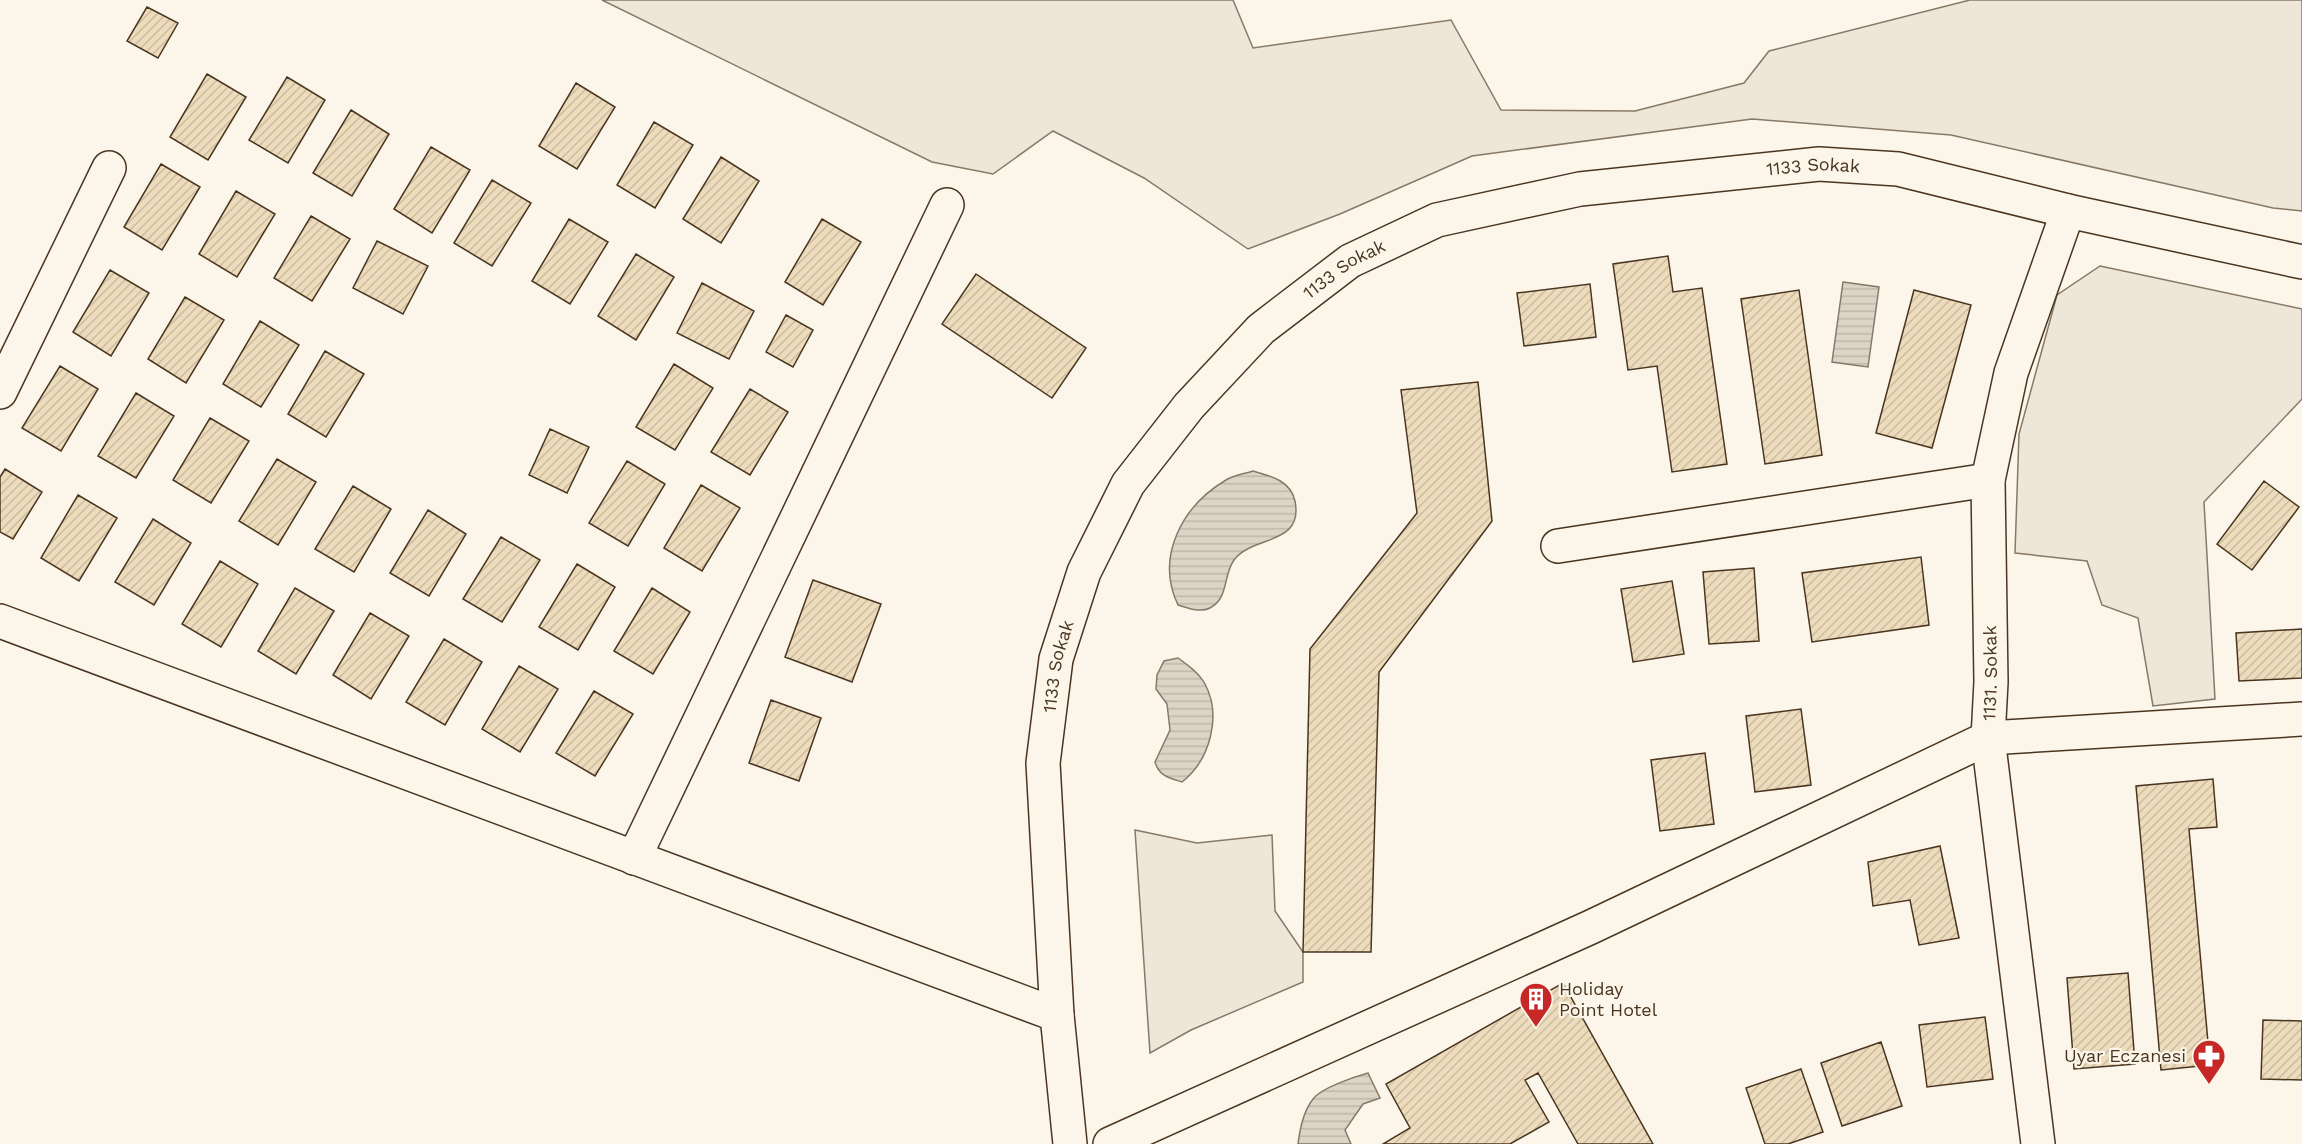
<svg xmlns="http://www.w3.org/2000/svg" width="2302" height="1144" font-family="'Work Sans',sans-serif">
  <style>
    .grass { fill: #ede6d9; stroke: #887966; stroke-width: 1.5 }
    .water { fill: url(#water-rules); stroke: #887966; stroke-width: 1.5 }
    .building { fill: url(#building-hatch); stroke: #4a3520; stroke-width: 1.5 }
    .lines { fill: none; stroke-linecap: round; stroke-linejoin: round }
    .minor-casing { stroke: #4a3520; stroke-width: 36 }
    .minor { stroke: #fbf6e9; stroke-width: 33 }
    .labels { text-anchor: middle; stroke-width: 4.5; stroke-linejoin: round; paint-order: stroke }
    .street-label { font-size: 18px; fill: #4a3520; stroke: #fbf6e9 }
    .poi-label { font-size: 18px; fill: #4a3520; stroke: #fbf6e9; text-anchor: start }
  </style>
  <defs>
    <pattern id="water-rules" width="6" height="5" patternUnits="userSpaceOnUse" patternTransform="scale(1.5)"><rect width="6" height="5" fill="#dcd4c6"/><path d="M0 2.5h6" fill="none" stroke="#beb7aa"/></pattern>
    <pattern id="building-hatch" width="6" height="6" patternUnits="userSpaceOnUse" patternTransform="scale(1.5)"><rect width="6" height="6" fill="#ecdcbc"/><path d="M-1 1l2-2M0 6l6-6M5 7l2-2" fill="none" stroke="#ccbda1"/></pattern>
  </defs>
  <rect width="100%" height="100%" fill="#fbf6e9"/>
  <!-- grass -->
  <path class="grass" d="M 602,0 L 1233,0 L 1253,48 L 1451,20 L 1501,110 L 1635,111 L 1744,83 L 1769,51 L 1970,0 L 2302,0 L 2302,211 L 2273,208 L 1951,135 L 1752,119 L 1472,156 L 1340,214 L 1248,249 L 1144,178 L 1053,131 L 993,174 L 932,162 Z
    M 2100,266 L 2302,309 L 2302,399 L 2204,502 L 2215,699 L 2153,706 L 2138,618 L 2102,605 L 2087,561 L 2015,553 L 2019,434 L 2057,295 Z
    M 1135,830 L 1197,843 L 1272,835 L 1275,911 L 1303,952 L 1303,982 L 1191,1030 L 1150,1053 Z"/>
  <!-- water -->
  <path class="water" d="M 1843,282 L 1879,287 L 1868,367 L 1832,362 Z
    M 1253,471 C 1271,476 1291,481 1295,501 C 1304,546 1252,535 1234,560 C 1223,575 1229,598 1210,608 C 1200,613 1188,608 1178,605 C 1155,557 1182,506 1226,480 C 1234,475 1244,474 1253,471 Z
    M 1178,658 C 1188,665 1199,673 1205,684 C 1222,716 1210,760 1182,782 C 1169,778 1159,776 1155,762 L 1170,730 L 1167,704 L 1156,689 L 1157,675 L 1164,661 Z
    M 1368,1073 L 1380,1098 L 1363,1104 L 1345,1130 L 1351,1144 L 1298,1144 C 1300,1129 1303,1112 1313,1099 C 1321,1088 1354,1077 1368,1073 Z"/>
  <!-- building -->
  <path class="building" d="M 147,7 L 178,23 L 158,58 L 127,41 Z
    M 207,74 L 246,97 L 208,160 L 170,137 Z
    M 287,77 L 325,100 L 288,163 L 249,140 Z
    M 576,83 L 615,107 L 577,169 L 539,146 Z
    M 351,110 L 389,134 L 352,196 L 313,173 Z
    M 654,122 L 693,145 L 655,208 L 617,185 Z
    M 431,147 L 470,170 L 432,233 L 394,209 Z
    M 721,157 L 759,181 L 721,243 L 683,219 Z
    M 161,164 L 200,187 L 162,250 L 124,227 Z
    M 492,180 L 531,203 L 492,266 L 454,243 Z
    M 236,191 L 275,214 L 237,277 L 199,254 Z
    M 311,216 L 350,239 L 312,301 L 274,278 Z
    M 569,219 L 608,242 L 570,304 L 532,281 Z
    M 822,219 L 861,242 L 823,305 L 785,282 Z
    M 377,241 L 428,266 L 403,314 L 353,288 Z
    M 636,254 L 674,277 L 636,340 L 598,316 Z
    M 1668,256 L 1673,292 L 1702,288 L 1727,464 L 1672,472 L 1657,366 L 1628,370 L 1613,264 Z
    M 110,270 L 149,293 L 111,356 L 73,332 Z
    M 976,274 L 1086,348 L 1052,398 L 942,324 Z
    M 702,283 L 754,311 L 729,359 L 677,333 Z
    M 1590,284 L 1596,337 L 1524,346 L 1517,293 Z
    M 1799,290 L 1822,455 L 1765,464 L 1741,299 Z
    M 1914,290 L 1971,305 L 1932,448 L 1876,433 Z
    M 185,297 L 224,320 L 186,383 L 148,359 Z
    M 786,315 L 813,330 L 793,367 L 766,352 Z
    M 260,321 L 299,345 L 261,407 L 223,384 Z
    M 325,351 L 364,374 L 326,437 L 288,414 Z
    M 674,364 L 713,388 L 675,450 L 636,427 Z
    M 60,366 L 98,389 L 61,451 L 22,428 Z
    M 1478,382 L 1492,521 L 1379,672 L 1371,952 L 1303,952 L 1310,649 L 1417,513 L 1401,390 Z
    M 750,389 L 788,412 L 750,475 L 711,452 Z
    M 136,393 L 174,416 L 136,478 L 98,456 Z
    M 210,418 L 249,441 L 211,503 L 173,480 Z
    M 550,429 L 589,447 L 567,493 L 529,475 Z
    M 277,459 L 316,482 L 278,545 L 239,521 Z
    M 627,461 L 665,484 L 628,546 L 589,523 Z
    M 5,469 L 42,492 L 13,539 L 0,532 L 0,477 Z
    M 2264,481 L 2299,507 L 2252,570 L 2217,544 Z
    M 701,485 L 740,508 L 702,571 L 664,548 Z
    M 353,486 L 391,509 L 354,572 L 315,549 Z
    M 78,495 L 117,518 L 79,581 L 41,558 Z
    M 428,510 L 466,534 L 429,596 L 390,573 Z
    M 153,519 L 191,543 L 154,605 L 115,582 Z
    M 501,537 L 540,560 L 502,622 L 463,599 Z
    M 1921,557 L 1929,625 L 1812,642 L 1802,573 Z
    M 220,561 L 258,584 L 221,647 L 182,624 Z
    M 577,564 L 615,587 L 578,650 L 539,627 Z
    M 1754,568 L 1759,641 L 1709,644 L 1703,572 Z
    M 813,580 L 881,604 L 852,682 L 785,657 Z
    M 1672,581 L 1684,654 L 1633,662 L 1621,589 Z
    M 295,588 L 334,611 L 296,674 L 258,651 Z
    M 652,588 L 690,612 L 653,674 L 614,651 Z
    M 370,613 L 409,636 L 371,699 L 333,675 Z
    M 2302,629 L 2302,678 L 2239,681 L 2236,633 Z
    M 444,639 L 482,662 L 445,725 L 406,702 Z
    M 519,666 L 558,689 L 520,752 L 482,729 Z
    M 594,691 L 633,714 L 595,776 L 556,753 Z
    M 771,700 L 821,718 L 799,781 L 749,763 Z
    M 1801,709 L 1811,785 L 1755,792 L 1746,716 Z
    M 1705,753 L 1714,824 L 1660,831 L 1651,760 Z
    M 2213,779 L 2217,827 L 2189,829 L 2210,1065 L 2161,1070 L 2136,786 Z
    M 1940,846 L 1959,938 L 1919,945 L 1910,900 L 1873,906 L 1868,862 Z
    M 2128,973 L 2135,1064 L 2074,1069 L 2067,978 Z
    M 1563,983 L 1653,1144 L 1578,1144 L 1538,1073 L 1525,1080 L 1549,1122 L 1510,1144 L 1383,1144 L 1410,1128 L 1386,1084 Z
    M 1985,1017 L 1993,1079 L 1927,1087 L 1919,1025 Z
    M 2263,1020 L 2302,1021 L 2302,1080 L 2261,1079 Z
    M 1881,1042 L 1902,1106 L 1842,1126 L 1821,1063 Z
    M 1801,1069 L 1823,1132 L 1788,1144 L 1765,1144 L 1746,1088 Z"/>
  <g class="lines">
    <defs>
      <g id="minor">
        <path d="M 0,392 L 109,168"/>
        <path d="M 1558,546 L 1988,480"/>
        <path d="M 0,621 L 1057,1015"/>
        <path d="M 634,858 L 947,205"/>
        <path id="s1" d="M 1070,1144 L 1057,1015 L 1043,763 L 1056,659 L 1084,572 L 1128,484 L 1189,406 L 1261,329 L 1350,261 L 1437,220 L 1580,189 L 1819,164 L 1898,169 L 2068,211 L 2302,262"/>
        <path d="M 1110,1144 L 1591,927 L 1988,738 L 2302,719"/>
        <path id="s2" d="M 2038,1144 L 1988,738 L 1991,682 L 1988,480 L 2011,373 L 2068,211"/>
      </g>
    </defs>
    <!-- minor casing -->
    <use href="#minor" class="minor-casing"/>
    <!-- minor -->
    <use href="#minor" class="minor"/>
  </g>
  <!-- icons -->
  <defs>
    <symbol id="building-pin" viewBox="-11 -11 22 30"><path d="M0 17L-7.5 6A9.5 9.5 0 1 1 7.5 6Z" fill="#c62828" stroke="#fbf6e9"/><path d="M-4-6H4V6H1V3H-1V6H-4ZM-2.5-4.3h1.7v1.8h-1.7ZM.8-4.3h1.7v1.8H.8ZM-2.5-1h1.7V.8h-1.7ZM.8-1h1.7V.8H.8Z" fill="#fff"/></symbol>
    <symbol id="pharmacy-pin" viewBox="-11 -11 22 30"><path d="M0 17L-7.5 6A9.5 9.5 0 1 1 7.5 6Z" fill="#c62828" stroke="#fbf6e9"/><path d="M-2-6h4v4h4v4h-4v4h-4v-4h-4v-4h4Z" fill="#fff"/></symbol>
  </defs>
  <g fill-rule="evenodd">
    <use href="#building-pin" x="1517" y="980" width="38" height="52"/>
    <use href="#pharmacy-pin" x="2190" y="1037" width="38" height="52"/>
  </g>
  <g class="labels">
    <!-- street labels -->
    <g class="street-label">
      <text dy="6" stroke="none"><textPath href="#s1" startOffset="1470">1133 Sokak</textPath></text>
      <text dy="6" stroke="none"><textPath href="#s1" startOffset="984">1133 Sokak</textPath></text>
      <text dy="6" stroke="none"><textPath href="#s1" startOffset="480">1133 Sokak</textPath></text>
      <text dy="6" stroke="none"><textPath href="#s2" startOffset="474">1131. Sokak</textPath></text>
    </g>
    <!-- poi labels -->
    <g class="poi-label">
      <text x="1559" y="995">Holiday<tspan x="1559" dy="21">Point Hotel</tspan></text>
      <text x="2186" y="1062" text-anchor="end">Uyar Eczanesi</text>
    </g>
  </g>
</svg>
